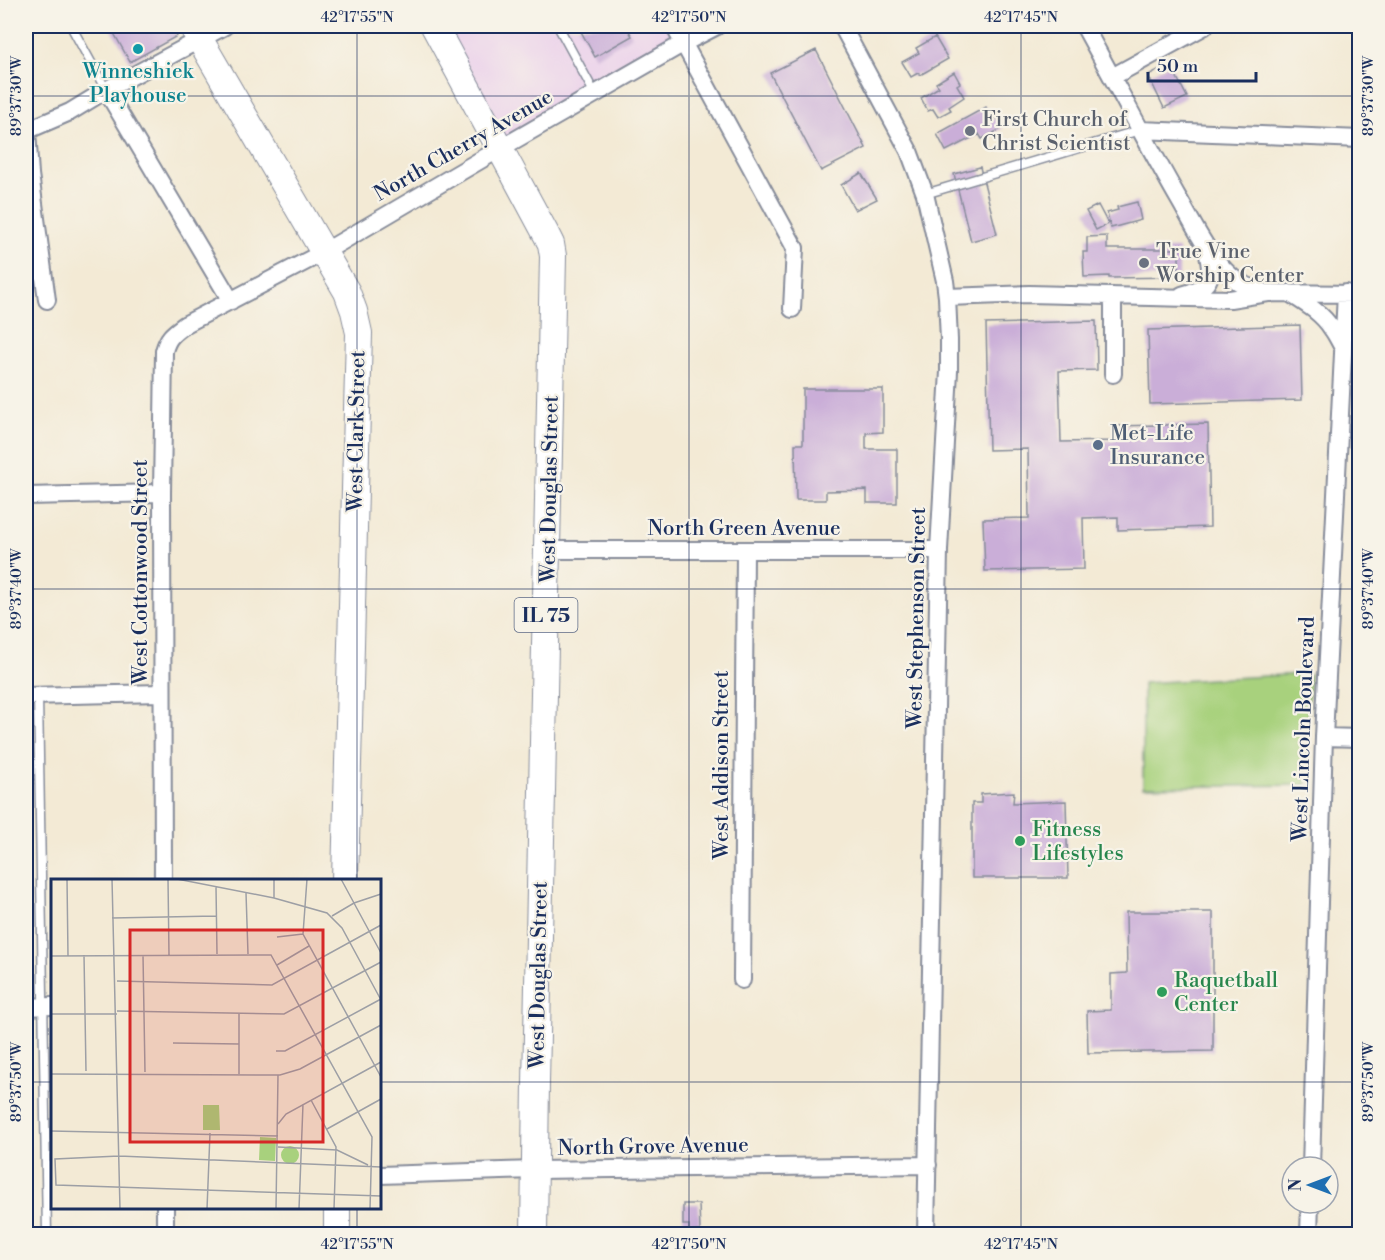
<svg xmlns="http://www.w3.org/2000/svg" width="1385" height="1260" font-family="'Libre Bodoni',serif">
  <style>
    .built { fill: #ebd1eb }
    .green { fill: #a8d17d; stroke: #62806e; stroke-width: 1.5 }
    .building { fill: #caaed8 }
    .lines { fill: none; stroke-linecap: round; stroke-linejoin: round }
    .service-casing { stroke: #878c9a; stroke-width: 11 }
    .minor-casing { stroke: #878c9a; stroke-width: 20 }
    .primary-casing { stroke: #878c9a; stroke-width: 28 }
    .service { stroke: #fff; stroke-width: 8 }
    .minor { stroke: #fff; stroke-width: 16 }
    .primary { stroke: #fff; stroke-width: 26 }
    .ticks { fill: none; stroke: #1b2f5e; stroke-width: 1.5; stroke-opacity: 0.45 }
    .culture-dot { fill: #0f9aa8; stroke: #f7f3e8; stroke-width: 2 }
    .worship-dot { fill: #6b7280; stroke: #f7f3e8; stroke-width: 2 }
    .service-dot { fill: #5c6f8a; stroke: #f7f3e8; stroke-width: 2 }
    .leisure-dot { fill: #2e9e5b; stroke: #f7f3e8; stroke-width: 2 }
    .labels { text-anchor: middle; stroke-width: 4.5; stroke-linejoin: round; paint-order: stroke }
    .shield { fill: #f7f3e8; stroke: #5d6a87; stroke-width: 1.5 }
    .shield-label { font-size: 20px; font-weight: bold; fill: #1b2f5e }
    .culture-label { font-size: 21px; fill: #0d838f; stroke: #f7f3e8 }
    .worship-label { font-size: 21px; fill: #5b616d; stroke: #f7f3e8; text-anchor: start }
    .street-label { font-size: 21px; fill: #1b2f5e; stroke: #f7f3e8 }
    .service-label { font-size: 21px; fill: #4e5e75; stroke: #f7f3e8; text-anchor: start }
    .leisure-label { font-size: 21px; fill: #27864d; stroke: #f7f3e8; text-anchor: start }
    .inset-road { fill: none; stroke: #9d9fa5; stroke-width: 1.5 }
    .view { fill: #d62828; fill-opacity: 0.15; stroke: #d62828; stroke-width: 3 }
    .inset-edge { fill: none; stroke: #1b2f5e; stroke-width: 3 }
    .neatline { fill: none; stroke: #1b2f5e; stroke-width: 2 }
    .ticks-label { font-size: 15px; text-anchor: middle; fill: #1b2f5e }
  </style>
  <rect width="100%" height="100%" fill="#f7f3e8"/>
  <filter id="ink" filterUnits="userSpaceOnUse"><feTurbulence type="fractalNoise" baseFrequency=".0167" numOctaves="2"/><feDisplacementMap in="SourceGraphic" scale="12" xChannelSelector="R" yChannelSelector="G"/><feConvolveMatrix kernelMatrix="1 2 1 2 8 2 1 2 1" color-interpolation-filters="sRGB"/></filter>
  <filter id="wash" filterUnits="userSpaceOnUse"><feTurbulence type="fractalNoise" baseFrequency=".008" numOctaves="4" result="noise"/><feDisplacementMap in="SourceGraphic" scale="24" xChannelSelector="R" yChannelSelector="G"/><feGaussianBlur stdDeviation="1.35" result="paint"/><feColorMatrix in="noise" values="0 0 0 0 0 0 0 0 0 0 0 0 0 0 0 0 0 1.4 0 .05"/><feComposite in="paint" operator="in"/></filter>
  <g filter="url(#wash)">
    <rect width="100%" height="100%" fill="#f3ead5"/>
    <!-- built -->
    <path class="built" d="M 434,26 L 717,26 L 501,148 Z"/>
    <!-- green -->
    <path class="green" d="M 1302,674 L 1310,674 L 1306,785 L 1143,787 L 1143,683 Z"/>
    <g id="blocks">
      <!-- building -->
      <path class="building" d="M 110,26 L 172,26 L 177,36 L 130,62 Z
        M 578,26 L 626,26 L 632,36 L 595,57 Z
        M 935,37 L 948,59 L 920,75 L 918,73 L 911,77 L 902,62 L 919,53 L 916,48 Z
        M 816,50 L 866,148 L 821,171 L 770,73 Z
        M 1170,64 L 1187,97 L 1164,108 L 1148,75 Z
        M 954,72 L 960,83 L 957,85 L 964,97 L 949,107 L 951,110 L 938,117 L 933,109 L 928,111 L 921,98 L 939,87 L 936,83 Z
        M 986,107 L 993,120 L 997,117 L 1003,128 L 982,139 L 979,134 L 946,151 L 937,134 Z
        M 980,167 L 997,234 L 971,241 L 954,174 Z
        M 861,173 L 877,199 L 855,210 L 841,185 Z
        M 1137,202 L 1141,220 L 1111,228 L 1107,213 L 1118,210 L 1117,207 Z
        M 1098,205 L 1108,224 L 1096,230 L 1086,211 Z
        M 1107,236 L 1107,249 L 1179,249 L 1179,277 L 1109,278 L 1109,276 L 1084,277 L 1083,252 L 1087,252 L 1087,237 Z
        M 1096,321 L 1097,370 L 1059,371 L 1061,442 L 1114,441 L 1114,426 L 1208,424 L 1210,527 L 1118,530 L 1118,517 L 1083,518 L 1084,569 L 985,571 L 983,519 L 1029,518 L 1028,449 L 989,450 L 986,324 Z
        M 1300,325 L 1302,400 L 1150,404 L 1148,330 Z
        M 803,389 L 883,389 L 883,432 L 866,433 L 866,449 L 897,449 L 897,503 L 867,503 L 867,490 L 826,491 L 826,500 L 796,500 L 795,444 L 803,444 Z
        M 1014,792 L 1013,803 L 1066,801 L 1068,878 L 972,878 L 972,803 L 981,803 L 981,794 Z
        M 1126,912 L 1213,912 L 1213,1051 L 1088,1053 L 1087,1011 L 1111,1010 L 1111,974 L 1127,973 Z
        M 683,1204 L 699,1204 L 700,1231 L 689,1232 L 689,1225 L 683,1225 Z"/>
    </g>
  </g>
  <g filter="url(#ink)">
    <use href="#blocks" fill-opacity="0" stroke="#878c9a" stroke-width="1.5"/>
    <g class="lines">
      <defs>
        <path id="service" d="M 71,26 L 106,90
          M 558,26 L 595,94
          M 925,194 L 1140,130
          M 38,696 L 47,1234"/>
        <path id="minor" d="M 674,26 L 795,248 L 792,309
          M 842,26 L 909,151 L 925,194 L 945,281 L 947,297 L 949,340 L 949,371 L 939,550 L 926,1234
          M 1084,26 C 1115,82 1145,140 1177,196 C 1193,223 1207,255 1231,276 C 1240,285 1252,288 1264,292
          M 1112,77 L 1205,26
          M 106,90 L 231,301
          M 1140,130 L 1360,139
          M 26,131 L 70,112 L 106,90 L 225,26
          M 27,131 L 30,174 L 47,300
          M 1289,293 C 1305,303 1322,313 1332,329 C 1336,334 1339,341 1342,346
          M 1182,295 C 1211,287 1214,279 1207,251
          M 947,297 L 1029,294 L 1230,299 L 1268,293 L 1360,294
          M 1113,374 L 1113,296
          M 26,496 L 162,493
          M 548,550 L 939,550
          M 26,696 L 162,693
          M 1324,737 L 1360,738
          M 163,880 L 162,493 L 164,351 C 168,336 174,333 186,324 L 324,252 L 501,148 L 684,43 L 717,26
          M 742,980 L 745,551
          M 26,1007 L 52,1006
          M 1311,1167 L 1324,737 L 1346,293
          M 380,1175 L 535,1170 L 928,1165
          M 165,1208 L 165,1234
          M 1309,1234 L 1310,1203"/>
        <path id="primary" d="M 192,26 L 347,292 L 354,311 L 359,333 L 345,880
          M 434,26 L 546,234 L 551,244 L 553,256 L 536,1083 L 534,1234
          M 337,1234 L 337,1208"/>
      </defs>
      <!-- service casing -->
      <use href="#service" class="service-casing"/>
      <!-- minor casing -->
      <use href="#minor" class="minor-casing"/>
      <!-- primary casing -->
      <use href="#primary" class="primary-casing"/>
      <!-- service -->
      <use href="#service" class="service"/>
      <!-- minor -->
      <use href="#minor" class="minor"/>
      <!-- primary -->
      <use href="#primary" class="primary"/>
    </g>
  </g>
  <!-- ticks -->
  <path class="ticks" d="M 357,26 L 357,880M 689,26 L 689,1234M 1021,26 L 1021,1234M 1353,26 L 1353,1234M 26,96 L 1360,96M 26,589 L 1360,589M 26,1082 L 52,1082M 380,1082 L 1360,1082M 357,1208 L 357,1234"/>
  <!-- markers -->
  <circle class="culture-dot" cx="138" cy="49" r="6"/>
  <g class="worship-dot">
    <circle cx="970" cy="131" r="6"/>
    <circle cx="1144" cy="263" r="6"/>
  </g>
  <circle class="service-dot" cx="1098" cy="445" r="6"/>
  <g class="leisure-dot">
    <circle cx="1020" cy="841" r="6"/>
    <circle cx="1162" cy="992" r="6"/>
  </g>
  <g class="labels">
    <!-- shield labels -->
    <rect class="shield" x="514.5" y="598" width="63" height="34" rx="4.5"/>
    <g class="shield-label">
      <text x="546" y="622">IL 75</text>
    </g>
    <!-- culture labels -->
    <g class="culture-label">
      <text x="138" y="78">Winneshiek<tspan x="138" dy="24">Playhouse</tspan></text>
    </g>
    <!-- worship labels -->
    <g class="worship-label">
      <text x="982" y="126">First Church of<tspan x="982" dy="24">Christ Scientist</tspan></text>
      <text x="1156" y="258">True Vine<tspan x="1156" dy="24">Worship Center</tspan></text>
    </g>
    <!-- street labels -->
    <g class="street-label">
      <text transform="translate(463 145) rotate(-30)" y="7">North Cherry Avenue</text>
      <text transform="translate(356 431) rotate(-89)" y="7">West Clark Street</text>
      <text transform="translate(549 489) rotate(-89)" y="7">West Douglas Street</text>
      <text x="744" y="535">North Green Avenue</text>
      <text transform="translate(140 572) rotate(-90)" y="7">West Cottonwood Street</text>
      <text transform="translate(916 618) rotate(-89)" y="7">West Stephenson Street</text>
      <text transform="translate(1303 729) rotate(-88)" y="7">West Lincoln Boulevard</text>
      <text transform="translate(721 765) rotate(-90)" y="7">West Addison Street</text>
      <text transform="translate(538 975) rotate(-89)" y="7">West Douglas Street</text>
      <text transform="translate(653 1146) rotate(-1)" y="7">North Grove Avenue</text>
    </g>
    <!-- service labels -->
    <g class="service-label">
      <text x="1110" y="440">Met-Life<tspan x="1110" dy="24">Insurance</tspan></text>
    </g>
    <!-- leisure labels -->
    <g class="leisure-label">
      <text x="1032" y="836">Fitness<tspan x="1032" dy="24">Lifestyles</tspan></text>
      <text x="1174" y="987">Raquetball<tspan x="1174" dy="24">Center</tspan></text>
    </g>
  </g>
  <!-- overview -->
  <g transform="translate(51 879)">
    <rect width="330" height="330" fill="#f3ead5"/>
    <path d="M 152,226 L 168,226 L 169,251 L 152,251 ZM 209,258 L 225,259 L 224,282 L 208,281 ZM230 276a9 9 0 1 1 18 0a9 9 0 1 1-18 0Z" fill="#a8d17d"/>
    <path class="inset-road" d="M 16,0 L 17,77M 61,0 L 69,330M 117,0 L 118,76M 126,0 L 223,19 L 276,34 L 291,49 L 330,121M 256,0 L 252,55 L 330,198M 290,0 L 330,74M 165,8 L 166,75M 195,14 L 197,75M 223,19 L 223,0M 281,37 L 303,24 L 330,15M 61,39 L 165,37M 226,58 L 252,55M 33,76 L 35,192M 92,76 L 94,193M 0,77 L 220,76 L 321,258 L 319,330M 226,86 L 258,67M 66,102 L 221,106 L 330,46M 66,132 L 233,135 L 330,83M 0,135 L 66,135M 188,135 L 188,195M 122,164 L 188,165M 225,172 L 234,172 L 330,120M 0,195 L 229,196 L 249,190 L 330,146M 260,221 L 285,268 L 283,330M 227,245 L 235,235 L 330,183M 276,250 L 330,220M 0,252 L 227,257M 227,268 L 286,271 L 317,286M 330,288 L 68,277 L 4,280 L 5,306 L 330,317M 156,330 L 159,254M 225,330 L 227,196M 248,330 L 252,225"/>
    <path class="view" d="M 79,51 L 272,51 L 272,263 L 79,263 Z"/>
    <rect width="330" height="330" class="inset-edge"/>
  </g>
  <!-- margin -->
  <rect width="1385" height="1260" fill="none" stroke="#f7f3e8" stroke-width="66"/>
  <!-- north arrow -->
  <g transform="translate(1310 1185) rotate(270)"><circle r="28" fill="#f7f3e8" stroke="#9fa5b1" stroke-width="1.5"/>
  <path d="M0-4.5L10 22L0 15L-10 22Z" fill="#1f6fb2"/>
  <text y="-9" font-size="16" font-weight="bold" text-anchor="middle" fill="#1b2f5e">N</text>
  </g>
  <!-- scale -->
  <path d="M1148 72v9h108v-9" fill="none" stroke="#1b2f5e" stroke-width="3"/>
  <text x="1157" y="72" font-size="18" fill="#1b2f5e" stroke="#f7f3e8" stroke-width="4.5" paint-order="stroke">50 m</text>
  <rect x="33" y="33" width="1319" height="1194" class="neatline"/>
  <g class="ticks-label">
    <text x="357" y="22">42°17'55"N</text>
    <text x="689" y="22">42°17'50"N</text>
    <text x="1021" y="22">42°17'45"N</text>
    <text transform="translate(1368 96) rotate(-90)" y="5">89°37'30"W</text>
    <text transform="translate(16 96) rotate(-90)" y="5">89°37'30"W</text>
    <text transform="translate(1368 589) rotate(-90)" y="5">89°37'40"W</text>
    <text transform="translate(16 589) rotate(-90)" y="5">89°37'40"W</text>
    <text transform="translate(1368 1082) rotate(-90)" y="5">89°37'50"W</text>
    <text transform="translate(16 1082) rotate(-90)" y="5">89°37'50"W</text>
    <text x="357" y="1249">42°17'55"N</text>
    <text x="689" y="1249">42°17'50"N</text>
    <text x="1021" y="1249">42°17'45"N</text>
  </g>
</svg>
